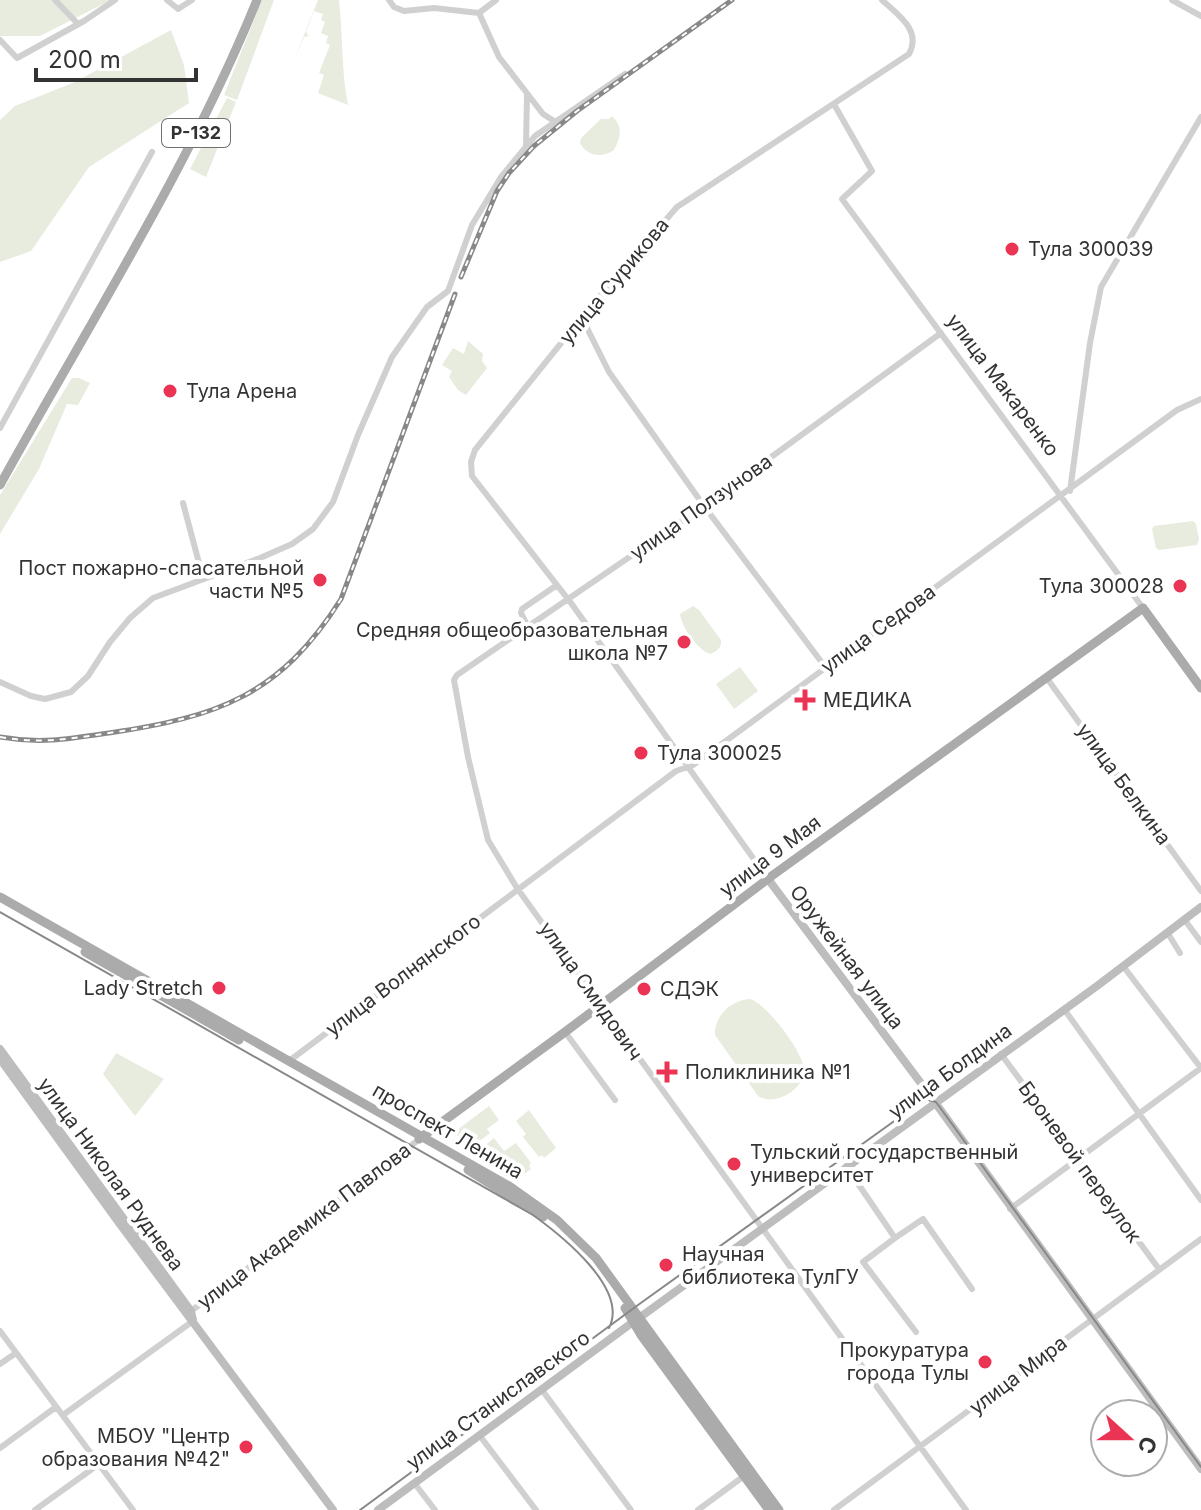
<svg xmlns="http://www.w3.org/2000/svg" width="1201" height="1510" font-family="Inter,sans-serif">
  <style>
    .green { fill: #e7ecde }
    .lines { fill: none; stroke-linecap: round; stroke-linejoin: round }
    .street { stroke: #d0d0d0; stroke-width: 6 }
    .secondary { stroke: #bdbdbd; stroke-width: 8 }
    .primary { stroke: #ababab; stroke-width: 9 }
    .tram { stroke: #888; stroke-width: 2 }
    .rail-casing { stroke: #888; stroke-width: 5 }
    .rail { stroke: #fff; stroke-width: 2; stroke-dasharray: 6; stroke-linecap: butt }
    .poi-dot { fill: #eb3453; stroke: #fff; stroke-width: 3 }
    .labels { text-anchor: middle; stroke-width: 8; stroke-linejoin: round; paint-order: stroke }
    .shield { fill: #fff; stroke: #707070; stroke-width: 2 }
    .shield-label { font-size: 18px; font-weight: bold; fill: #333 }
    .poi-label { font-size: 20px; fill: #333; stroke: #fff; text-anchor: start }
    .street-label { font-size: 20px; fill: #333; stroke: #fff }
  </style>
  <rect width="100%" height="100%" fill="#fff"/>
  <!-- green -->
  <path class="green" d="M 0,0 L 111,0 L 40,36 L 0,36 Z
    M 262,0 L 274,0 L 237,100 L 224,95 Z
    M 318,0 L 339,0 C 343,35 341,70 348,105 L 318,93 L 324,75 L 319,73 L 330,45 L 326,43 L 328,36 L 321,33 L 325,22 L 321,20 L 323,14 L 314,11 L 306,32 L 309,36 L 304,37 L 294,60 Z
    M 171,30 L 184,65 L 189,103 L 89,167 L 31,251 L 0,262 L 0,120 L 15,106 L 75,82 Z
    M 227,98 L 236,102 L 206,177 L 190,169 Z
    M 612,116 C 623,126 621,137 614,150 C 602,158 588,157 580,143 L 581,138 L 601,119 L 609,119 Z
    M 468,341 L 483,354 L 482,361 L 487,368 L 466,395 L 458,390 L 449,377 L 452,371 L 442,365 L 453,348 L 464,354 Z
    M 72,378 L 79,378 L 90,383 L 78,405 L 67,404 L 39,469 L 0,534 L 0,495 Z
    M 1193,521 L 1196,524 L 1199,539 L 1197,545 L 1159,550 L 1156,548 L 1152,529 L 1154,526 Z
    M 693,606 L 699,610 L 721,640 C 722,648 716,652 710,654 C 697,649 682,628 680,614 Z
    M 740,667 L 758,691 L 734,709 L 716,684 Z
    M 750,999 C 766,1003 802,1051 804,1068 C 806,1089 775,1107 758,1096 L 715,1035 C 714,1015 732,1000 750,999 Z
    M 116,1053 L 164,1079 L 135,1116 L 103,1074 Z
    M 489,1106 L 499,1120 L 487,1129 L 490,1133 L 476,1144 L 468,1142 L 453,1133 Z
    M 529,1110 L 556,1148 L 544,1158 L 542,1155 L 539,1157 L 523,1137 L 526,1134 L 516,1121 Z
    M 494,1138 L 504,1151 L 516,1143 L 531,1163 L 529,1166 L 531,1169 L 520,1177 L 479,1150 Z"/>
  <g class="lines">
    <!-- street -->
    <path class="street" d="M 55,0 L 77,23
      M 167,0 L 178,9 L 192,0
      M 389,0 L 394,7 L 404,11 L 434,8 L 479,13
      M 1172,0 L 1201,16
      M 479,13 L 499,57 L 543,114 L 554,121
      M 479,13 L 496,0
      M 0,40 L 17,58 L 84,21 L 115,0
      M 835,106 L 872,171 L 842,199 L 1143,608
      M 526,146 L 527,94
      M 582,318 L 609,372 L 704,506 L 826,668
      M 941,333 L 704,506 L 457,675 L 454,680 L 468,757 L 488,840 L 517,888 L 601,1005 L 966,1510
      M 0,428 L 152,152
      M 1070,491 L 1090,343 L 1101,287 L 1201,117
      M 183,503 L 203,578
      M 528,627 L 521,613 L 522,609 L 557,585
      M 1046,677 L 1201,891
      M 0,682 L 31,696 L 45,699 L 71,692 L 88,676 L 110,642 L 130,618 L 153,598 L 260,558 L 292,544 L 313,529 L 333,502 L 358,435 L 392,357 L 427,307 L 448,291 L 472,225 L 501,177 L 535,136 L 625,74
      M 768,879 L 571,603 L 472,476 L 471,462 L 475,450 L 591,306 L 677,207 L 909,54 C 922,30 898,15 882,0
      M 1184,919 L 1201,942
      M 1167,932 L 1180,953
      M 1064,1009 L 1201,1200
      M 565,1032 L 615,1100
      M 1001,1054 L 1159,1269
      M 289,1061 L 676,771 L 693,765 L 1177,410 L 1201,399
      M 846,1166 L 895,1238 L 863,1262 L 916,1332
      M 1010,1209 L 1201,1068 L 1123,966
      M 895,1238 L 923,1219 L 972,1289
      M 191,1311 L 417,1141
      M 0,1331 L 133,1510
      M 0,1364 L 16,1353
      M 542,1390 L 631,1510
      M 63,1415 L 193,1321
      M 480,1436 L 536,1510
      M 0,1448 L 56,1407
      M 415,1484 L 435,1510
      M 35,1510 L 99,1464
      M 698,1510 L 744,1476
      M 834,1510 L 1201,1239"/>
    <!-- secondary -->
    <path class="secondary" d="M 768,879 L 926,1090 L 1201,1469
      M 0,1049 L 191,1311 L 193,1320
      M 0,1059 L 119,1223 L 333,1510
      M 639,1318 L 1097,986 L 1201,907
      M 378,1510 L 633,1322"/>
    <!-- primary -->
    <path class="primary" d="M 0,485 C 88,325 188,170 257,0
      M 0,897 L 509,1186 L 557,1220 L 596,1258 L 779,1510
      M 85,952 L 239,1040
      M 419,1139 L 565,1032 L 773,875 L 1143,608 L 1201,688
      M 468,1170 L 543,1217
      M 625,1308 L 641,1335 L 769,1510"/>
    <!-- tram -->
    <path class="tram" d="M 0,912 L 533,1215 C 562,1236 629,1289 609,1328
      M 360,1510 L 638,1305 L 925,1099 L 936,1102 L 1201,1467"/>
    <defs>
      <path id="rail" d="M 461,277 L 497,191 L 509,173 L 534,146 L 577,111 L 732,0
        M 0,737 C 40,744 69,739 109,733 C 217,717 280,696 341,599 L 455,294"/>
    </defs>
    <!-- rail casing -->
    <use href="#rail" class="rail-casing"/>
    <!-- rail -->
    <use href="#rail" class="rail"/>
  </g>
  <!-- markers -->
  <g class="poi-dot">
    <circle cx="1012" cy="249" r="8"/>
    <circle cx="170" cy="391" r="8"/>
    <circle cx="320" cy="580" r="8"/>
    <circle cx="1180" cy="586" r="8"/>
    <circle cx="684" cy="642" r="8"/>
    <path d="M801 688h8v8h8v8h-8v8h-8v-8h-8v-8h8z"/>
    <circle cx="641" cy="753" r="8"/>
    <circle cx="219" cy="988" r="8"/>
    <circle cx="644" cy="989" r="8"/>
    <path d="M663 1060h8v8h8v8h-8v8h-8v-8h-8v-8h8z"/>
    <circle cx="734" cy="1164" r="8"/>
    <circle cx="666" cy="1265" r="8"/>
    <circle cx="985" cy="1362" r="8"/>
    <circle cx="246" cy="1447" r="8"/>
  </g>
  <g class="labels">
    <!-- shield labels -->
    <rect class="shield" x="162" y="119" width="68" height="28" rx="6"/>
    <g class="shield-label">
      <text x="196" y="139">Р-132</text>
    </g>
    <!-- poi labels -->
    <g class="poi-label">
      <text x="1028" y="256">Тула 300039</text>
      <text x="186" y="398">Тула Арена</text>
      <text x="304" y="575" text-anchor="end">Пост пожарно-спасательной<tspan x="304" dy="23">части №5</tspan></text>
      <text x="1164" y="593" text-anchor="end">Тула 300028</text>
      <text x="668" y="637" text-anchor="end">Средняя общеобразовательная<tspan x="668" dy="23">школа №7</tspan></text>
      <text x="823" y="707">МЕДИКА</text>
      <text x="657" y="760">Тула 300025</text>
      <text x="203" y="995" text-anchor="end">Lady Stretch</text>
      <text x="660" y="996">СДЭК</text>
      <text x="685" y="1079">Поликлиника №1</text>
      <text x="750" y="1159">Тульский государственный<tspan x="750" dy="23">университет</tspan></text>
      <text x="682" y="1261">Научная<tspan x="682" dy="23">библиотека ТулГУ</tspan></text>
      <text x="969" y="1357" text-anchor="end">Прокуратура<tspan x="969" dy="23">города Тулы</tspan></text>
      <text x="230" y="1443" text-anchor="end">МБОУ "Центр<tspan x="230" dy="23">образования №42"</tspan></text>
    </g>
    <!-- street labels -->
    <g class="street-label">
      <text transform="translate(614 281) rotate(-50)" y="7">улица Сурикова</text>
      <text transform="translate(1003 385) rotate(53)" y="7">улица Макаренко</text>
      <text transform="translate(701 507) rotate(-35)" y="7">улица Ползунова</text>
      <text transform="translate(878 629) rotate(-36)" y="7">улица Седова</text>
      <text transform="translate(1124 784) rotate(54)" y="7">улица Белкина</text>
      <text transform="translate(770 856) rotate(-37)" y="7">улица 9 Мая</text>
      <text transform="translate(847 957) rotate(53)" y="7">Оружейная улица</text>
      <text transform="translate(403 975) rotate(-37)" y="7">улица Волнянского</text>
      <text transform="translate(591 991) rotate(55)" y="7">улица Смидович</text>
      <text transform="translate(950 1071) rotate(-36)" y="7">улица Болдина</text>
      <text transform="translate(448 1131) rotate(30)" y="7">проспект Ленина</text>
      <text transform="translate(1080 1162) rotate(54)" y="7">Броневой переулок</text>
      <text transform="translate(111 1174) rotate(54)" y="7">улица Николая Руднева</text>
      <text transform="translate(304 1226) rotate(-37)" y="7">улица Академика Павлова</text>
      <text transform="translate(1018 1375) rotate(-37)" y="7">улица Мира</text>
      <text transform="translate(498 1400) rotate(-36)" y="7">улица Станиславского</text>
    </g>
  </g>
  <!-- north arrow -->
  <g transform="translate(1129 1438) rotate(111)"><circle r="38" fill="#ffffff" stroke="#adadad" stroke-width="2"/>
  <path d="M0-6L14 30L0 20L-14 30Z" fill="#eb3453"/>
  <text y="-12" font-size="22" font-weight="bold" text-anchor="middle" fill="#333333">С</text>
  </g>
  <!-- scale -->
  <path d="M36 68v12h160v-12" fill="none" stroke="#333333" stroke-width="4"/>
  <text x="48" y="68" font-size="24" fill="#333333" stroke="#ffffff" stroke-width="6" paint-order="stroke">200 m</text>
</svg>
